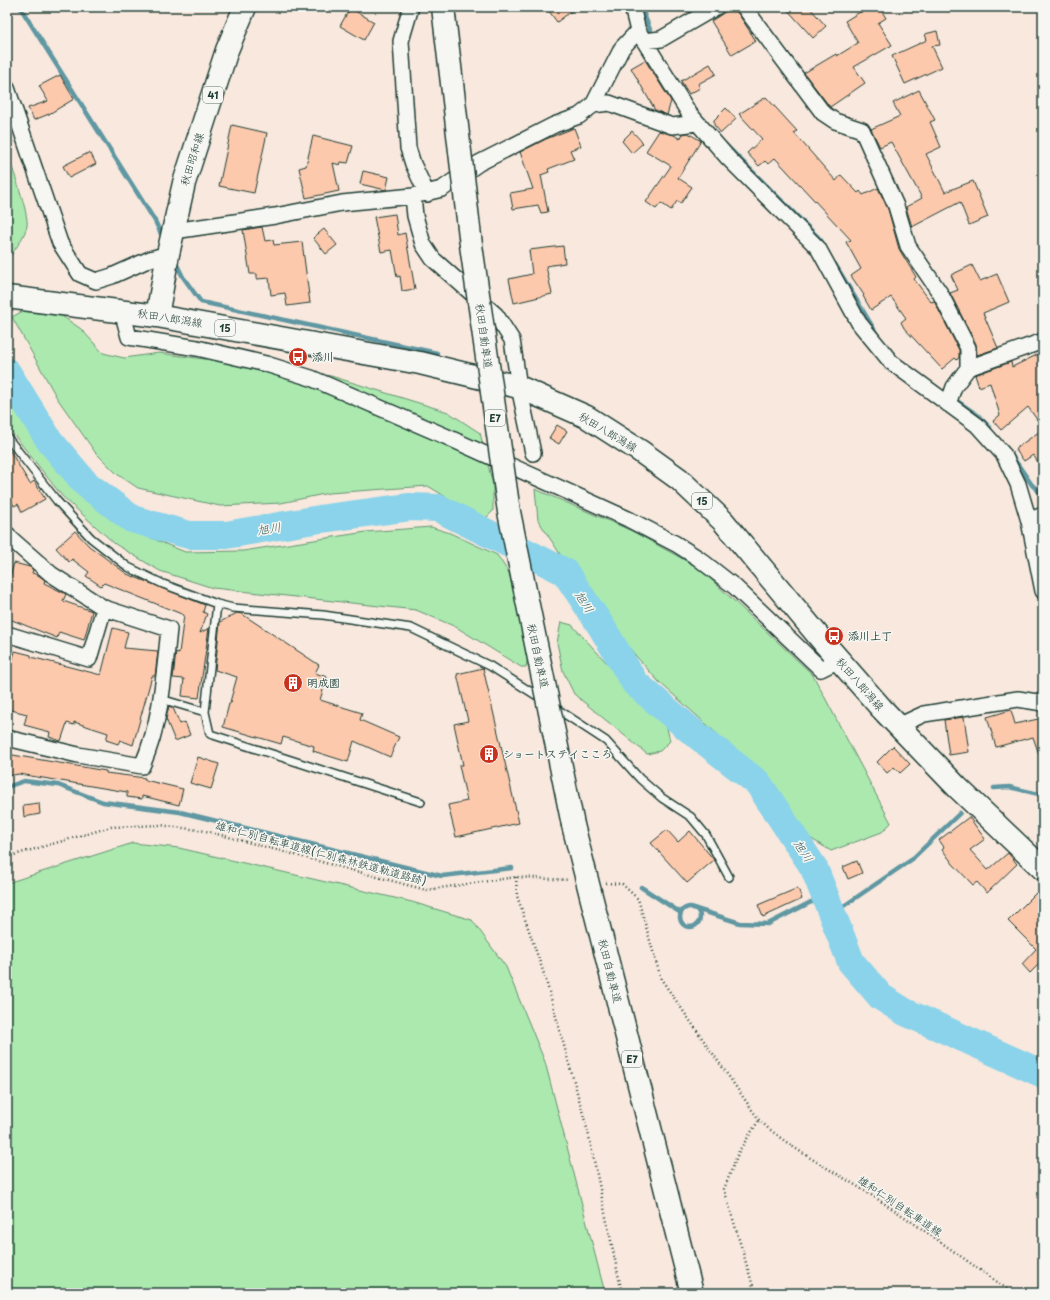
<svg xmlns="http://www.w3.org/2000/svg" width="1050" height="1300" font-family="'Playpen Sans','Klee One',sans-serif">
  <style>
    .green { fill: #abe9af; stroke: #659372 }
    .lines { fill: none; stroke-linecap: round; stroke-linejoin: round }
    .stream { stroke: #5f97a2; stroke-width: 4.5 }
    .river { stroke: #8ad3eb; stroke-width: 28 }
    .building { fill: #fdc9ad; stroke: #1f3d34 }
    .service-casing { stroke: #1f3d34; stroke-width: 10 }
    .minor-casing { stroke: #1f3d34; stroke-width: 18 }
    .primary-casing { stroke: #1f3d34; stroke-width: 25 }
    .motorway-casing { stroke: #1f3d34; stroke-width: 25 }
    .path { stroke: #1f3d34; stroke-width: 2.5; stroke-dasharray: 1 3; stroke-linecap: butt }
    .service { stroke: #f6f6f2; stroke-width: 7 }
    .minor { stroke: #f6f6f2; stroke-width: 15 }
    .primary { stroke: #f6f6f2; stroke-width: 22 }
    .motorway { stroke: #f6f6f2; stroke-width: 22 }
    .motorway-bridge-casing { stroke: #1f3d34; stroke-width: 25; stroke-linecap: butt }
    .motorway-bridge { stroke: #f6f6f2; stroke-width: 22 }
    .labels { text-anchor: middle; stroke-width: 3; stroke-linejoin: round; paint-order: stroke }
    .shield { fill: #f6f6f2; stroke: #60746d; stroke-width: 1 }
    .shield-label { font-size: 10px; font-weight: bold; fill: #1f3d34 }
    .street-label { font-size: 11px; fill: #1f3d34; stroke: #f6f6f2 }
    .poi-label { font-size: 11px; font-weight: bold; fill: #1f3d34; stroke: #f6f6f2; text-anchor: start }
    .water-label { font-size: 12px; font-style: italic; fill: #345b59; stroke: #f6f6f2 }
  </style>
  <rect width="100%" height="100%" fill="#f8e8dd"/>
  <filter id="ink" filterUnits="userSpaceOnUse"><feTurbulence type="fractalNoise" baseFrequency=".025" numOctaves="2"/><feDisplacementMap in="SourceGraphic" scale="8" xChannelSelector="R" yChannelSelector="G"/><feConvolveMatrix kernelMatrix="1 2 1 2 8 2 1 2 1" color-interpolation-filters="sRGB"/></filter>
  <g filter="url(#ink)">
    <!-- green -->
    <path class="green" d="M 7,153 C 12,167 29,213 27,226 C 24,237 17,247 10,256 L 7,255 Z
      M 23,311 L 62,316 L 81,329 L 103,353 L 124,358 L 159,353 L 331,376 L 448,412 L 480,433 L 493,485 L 493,511 L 484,520 L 428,486 L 329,493 L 281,503 L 220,506 L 138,488 L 117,474 L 95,452 L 57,398 L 12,317 Z
      M 7,391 L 34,433 L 83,491 L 127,528 L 185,552 L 243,551 L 366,532 L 431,527 L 450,533 L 497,555 L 509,573 L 529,652 L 526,667 L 521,667 L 456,627 L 416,610 L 213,588 L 160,571 L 115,544 L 62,496 L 7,426 Z
      M 535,489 L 632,531 L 699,568 L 813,675 L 891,823 L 882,832 L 831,851 L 805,835 L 762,774 L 658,681 L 635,655 L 571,571 L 538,520 Z
      M 561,622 L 572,625 L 667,728 L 670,741 L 660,751 L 647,754 L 574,694 L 563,671 L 557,643 Z
      M 133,843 L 179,848 L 412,902 L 472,920 L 506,967 L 545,1062 L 605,1293 L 7,1293 L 7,883 Z"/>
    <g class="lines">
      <!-- stream -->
      <path class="stream" d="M 20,7 L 155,221 L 163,238
        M 641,7 L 653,37
        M 726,145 L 820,239 L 824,245
        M 175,261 L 183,277 L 201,302 L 437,353
        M 835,264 L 878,336
        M 953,398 L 979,416 L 990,428
        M 1010,453 L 1032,485 L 1043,495
        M 7,787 L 24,781 L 58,785 L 103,802 L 180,812 L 442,876 L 512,868
        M 994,788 L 1009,787 L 1043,795
        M 641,887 L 681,913
        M680 917a10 10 0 1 1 20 0a10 10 0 1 1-20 0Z
        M 693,908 L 740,923 L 768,924 L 811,902 L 828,902
        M 832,914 L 911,860 L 960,813"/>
      <!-- river -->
      <path class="river" d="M 7,372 L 49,440 L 86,484 L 132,519 L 189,535 L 226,535 L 320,519 L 410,507 L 438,508 L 565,572 L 601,626 L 635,683 L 689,729 L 758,783 L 814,868 L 851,962 L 881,997 L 905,1012 L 1043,1074"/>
    </g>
    <!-- building -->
    <path class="building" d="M 546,7 L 577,7 L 557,22 Z
      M 733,7 L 734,7 L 756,41 L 732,55 L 711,21 Z
      M 785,7 L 809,7 L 826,26 L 813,38 Z
      M 868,7 L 879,7 L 886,18 L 878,23 L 892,45 L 854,67 L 865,83 L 830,107 L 804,73 L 836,54 L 837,56 L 858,43 L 845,21 Z
      M 350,8 L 374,22 L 364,40 L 340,26 Z
      M 937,31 L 940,45 L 932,46 L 942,67 L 905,84 L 892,56 L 927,40 L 925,34 Z
      M 645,60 L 671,101 L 667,115 L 655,110 L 631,68 Z
      M 710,64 L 716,74 L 698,84 L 700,88 L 689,94 L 681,81 Z
      M 60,75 L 74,99 L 49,114 L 34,120 L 28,108 L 48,101 L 39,86 Z
      M 919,90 L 935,120 L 930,122 L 941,147 L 926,154 L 945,192 L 973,181 L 988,217 L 969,225 L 960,202 L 912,227 L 906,207 L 922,198 L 891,142 L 880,147 L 871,129 L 900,116 L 893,103 Z
      M 766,97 L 797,131 L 794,133 L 836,181 L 841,175 L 858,193 L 860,191 L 863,195 L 878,188 L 888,209 L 899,249 L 916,277 L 914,279 L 931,302 L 934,301 L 959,350 L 959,357 L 957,360 L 955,358 L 942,369 L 904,328 L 901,322 L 906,318 L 891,297 L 871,310 L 863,296 L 864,295 L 851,276 L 861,269 L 846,242 L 851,240 L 775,158 L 768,164 L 765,161 L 759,166 L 747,153 L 762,139 L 739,114 Z
      M 726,108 L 736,119 L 721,133 L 714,125 L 714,120 Z
      M 232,125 L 267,133 L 254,193 L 219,186 Z
      M 574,128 L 581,146 L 570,150 L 574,159 L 548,169 L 549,172 L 541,175 L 548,212 L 541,213 L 538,205 L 513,209 L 510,193 L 533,189 L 520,152 L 546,139 Z
      M 632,131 L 643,143 L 632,153 L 622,141 Z
      M 659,131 L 674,135 L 680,139 L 683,134 L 688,133 L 701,141 L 678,178 L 692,187 L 681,203 L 677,201 L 671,210 L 661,203 L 656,209 L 646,202 L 671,166 L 646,151 Z
      M 313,136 L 353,146 L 348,163 L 341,162 L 340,165 L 333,163 L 339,191 L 306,198 L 299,168 L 306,166 Z
      M 90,152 L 96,164 L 69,178 L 63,166 Z
      M 363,171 L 389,177 L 386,190 L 360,184 Z
      M 395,214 L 398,235 L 405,233 L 415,289 L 402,291 L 400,276 L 397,277 L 392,250 L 381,252 L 374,217 Z
      M 262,227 L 265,241 L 273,240 L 274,245 L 302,242 L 310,303 L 287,306 L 285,293 L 271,295 L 269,278 L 257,279 L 257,274 L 250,274 L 243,230 Z
      M 324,229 L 337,245 L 326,254 L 313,238 Z
      M 563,246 L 565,263 L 546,266 L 552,294 L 514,303 L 509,279 L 532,274 L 529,250 Z
      M 972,265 L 980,281 L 997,274 L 1009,302 L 983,313 L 998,348 L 977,355 L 976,344 L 950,293 L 958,290 L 951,275 Z
      M 1043,352 L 1043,428 L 1028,407 L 1001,430 L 993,421 L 1000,415 L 990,383 L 979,387 L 975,375 L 1011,362 L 1012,367 Z
      M 557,425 L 567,431 L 559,444 L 549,438 Z
      M 1043,429 L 1043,469 L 1033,455 L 1024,461 L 1015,449 Z
      M 7,446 L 30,484 L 34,481 L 45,499 L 22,512 L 18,504 L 14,506 L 7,493 Z
      M 75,531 L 89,546 L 127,574 L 205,605 L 203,612 L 207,614 L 200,633 L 209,628 L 199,698 L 182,696 L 184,679 L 173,678 L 176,652 L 179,653 L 184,615 L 104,583 L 101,586 L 86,576 L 89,572 L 72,559 L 69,562 L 56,548 Z
      M 14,563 L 30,567 L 33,570 L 32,573 L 38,575 L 45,580 L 44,583 L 66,594 L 63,601 L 92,611 L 84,640 L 59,632 L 57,638 L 7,618 L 7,598 L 12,586 L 8,584 Z
      M 237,613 L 242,614 L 319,665 L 315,673 L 327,677 L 320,700 L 362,713 L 360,720 L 399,737 L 390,757 L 354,741 L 348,762 L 313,751 L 314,746 L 283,737 L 281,744 L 223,727 L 229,704 L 232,702 L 230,702 L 237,677 L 215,670 L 220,622 Z
      M 113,628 L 128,632 L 124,648 L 158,651 L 155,676 L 152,676 L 133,745 L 120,740 L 118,744 L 106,740 L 108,733 L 74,722 L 74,725 L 67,723 L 61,741 L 49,737 L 50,732 L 24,725 L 27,714 L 7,709 L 7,681 L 15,651 L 31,655 L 31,657 L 101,675 Z
      M 483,668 L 519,823 L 456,837 L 448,805 L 467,801 L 459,765 L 463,765 L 454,724 L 468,721 L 457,674 Z
      M 169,706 L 173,708 L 180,724 L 185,722 L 190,735 L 175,741 L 166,719 Z
      M 1011,710 L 1015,724 L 1043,718 L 1043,760 L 1041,760 L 1033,737 L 996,747 L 987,717 Z
      M 964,717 L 969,752 L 949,755 L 944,720 Z
      M 893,746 L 910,764 L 900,773 L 894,767 L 887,773 L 877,762 Z
      M 7,754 L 106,771 L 106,773 L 145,778 L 145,780 L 183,789 L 179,805 L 142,796 L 142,799 L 127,797 L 127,792 L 19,774 L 7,776 Z
      M 198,757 L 219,764 L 211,789 L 190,783 Z
      M 39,803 L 40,814 L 24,817 L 23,805 Z
      M 969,817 L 985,839 L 970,850 L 988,870 L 1008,853 L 1017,864 L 987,893 L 977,882 L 973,885 L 953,864 L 942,849 L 944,847 L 939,840 Z
      M 667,830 L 678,842 L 690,831 L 714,860 L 687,883 L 651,843 Z
      M 857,861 L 862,873 L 848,879 L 843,867 Z
      M 798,888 L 802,899 L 763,917 L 758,905 Z
      M 1036,893 L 1043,900 L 1043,960 L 1030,973 L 1022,964 L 1036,949 L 1008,921 Z"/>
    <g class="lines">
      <defs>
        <path id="service" d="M 7,437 L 57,501 L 91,538 L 128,567 L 163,584 L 217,604 L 233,608 L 323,615 L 411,628 L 490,666 L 542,699
          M 161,699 L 205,712 L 217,604
          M 554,707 L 606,741 L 640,779 L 662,798 L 691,817 L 706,835 L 729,877
          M 205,712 L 210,734 L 421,802"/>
        <path id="minor" d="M 411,7 L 401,41 L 408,148 L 413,164 L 427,194
          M 632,7 L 638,31 L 689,113 L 728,158 L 818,248 L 859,323 L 891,362 L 977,425 L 1004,455 L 1018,484 L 1029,521 L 1043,591
          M 744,7 L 823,113 L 835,121 L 862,130 L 896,206 L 908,246 L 940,293 L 968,348 L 968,368 L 954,387 L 948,404
          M 644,41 L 661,39 L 716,7
          M 7,88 L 60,243 L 80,274 L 96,281 L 112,276 L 150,259 L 168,254
          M 593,105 L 609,103 L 672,126 L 697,123
          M 413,196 L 415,216 L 423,244 L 433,259 L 496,315 L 512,340 L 519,387 L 533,453
          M 174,231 L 275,216 L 342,203 L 413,196 L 442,189 L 479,163 L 554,125 L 579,116 L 593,105 L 622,48 L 638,31
          M 122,311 L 129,337 L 197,348 L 266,364 L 311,378 L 445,436 L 628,519 L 676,544 L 698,558 L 735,587 L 821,669 L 839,660
          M 968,368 L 1043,341
          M 1029,521 L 1043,515
          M 7,534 L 10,538 L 51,574 L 104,608 L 169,629 C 164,676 161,723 142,766 L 78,755 L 7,738
          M 7,634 L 89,659 L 104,608
          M 898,726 L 924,714 L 1018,699 L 1043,703"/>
        <path id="primary" d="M 7,297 L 157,316 L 420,363 L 519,387 L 587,417 L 640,451 L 679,479 L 723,521 L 825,644 L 882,709 L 957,787 L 1043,869
          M 157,316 L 168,254 L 184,183 L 227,50 L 245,7"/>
        <path id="motorway" d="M 573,825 L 692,1293"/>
      </defs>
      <!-- service casing -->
      <use href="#service" class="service-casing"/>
      <!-- minor casing -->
      <use href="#minor" class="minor-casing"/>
      <!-- primary casing -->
      <use href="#primary" class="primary-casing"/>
      <!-- motorway casing -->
      <use href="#motorway" class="motorway-casing"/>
      <!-- path -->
      <path class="path" d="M 7,857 L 111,827 L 160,825 L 206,831 L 426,890 L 516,877 L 569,880
        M 516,877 L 517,896 L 545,977 L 588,1132 L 622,1293
        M 606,883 L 622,884 L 638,899 L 661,979 L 759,1120 C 789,1148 825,1166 860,1188 C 912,1220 962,1258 1013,1293
        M 755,1293 L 724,1189 L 739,1151 L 759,1120"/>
      <!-- service -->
      <use href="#service" class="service"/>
      <!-- minor -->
      <use href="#minor" class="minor"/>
      <!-- primary -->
      <use href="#primary" class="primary"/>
      <!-- motorway -->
      <use href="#motorway" class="motorway"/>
      <defs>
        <path id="motorway-bridge" d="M 443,7 L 471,245 L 509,512 L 573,825"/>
      </defs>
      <!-- motorway-bridge casing -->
      <use href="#motorway-bridge" class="motorway-bridge-casing"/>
      <!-- motorway-bridge -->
      <use href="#motorway-bridge" class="motorway-bridge"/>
    </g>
  </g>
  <!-- icons -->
  <defs>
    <symbol id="bus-disc" viewBox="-11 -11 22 22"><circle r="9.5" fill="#c8321e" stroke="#f6f6f2"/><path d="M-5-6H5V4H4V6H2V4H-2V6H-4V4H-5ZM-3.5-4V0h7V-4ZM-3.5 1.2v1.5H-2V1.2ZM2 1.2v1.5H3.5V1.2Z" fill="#fff"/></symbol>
    <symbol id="building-disc" viewBox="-11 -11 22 22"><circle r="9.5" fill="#c8321e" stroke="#f6f6f2"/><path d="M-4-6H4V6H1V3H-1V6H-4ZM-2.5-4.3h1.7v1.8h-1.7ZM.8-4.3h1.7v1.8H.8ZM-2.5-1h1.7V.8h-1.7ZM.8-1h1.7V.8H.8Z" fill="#fff"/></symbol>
  </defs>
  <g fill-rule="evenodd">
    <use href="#bus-disc" x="287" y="346" width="22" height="22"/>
    <use href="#bus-disc" x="823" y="625" width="22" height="22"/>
    <use href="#building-disc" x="282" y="672" width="22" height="22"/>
    <use href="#building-disc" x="478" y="743" width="22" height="22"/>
  </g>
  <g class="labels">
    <!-- shield labels -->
    <g class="shield">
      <rect x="203" y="87" width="20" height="16" rx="3"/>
      <rect x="215" y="320" width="20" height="16" rx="3"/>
      <rect x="485" y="410" width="20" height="16" rx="3"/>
      <rect x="692" y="493" width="20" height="16" rx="3"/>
      <rect x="622" y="1051" width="20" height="16" rx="3"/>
    </g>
    <g class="shield-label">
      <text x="213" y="99">41</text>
      <text x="225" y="332">15</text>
      <text x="495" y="422">E7</text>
      <text x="702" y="505">15</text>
      <text x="632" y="1063">E7</text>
    </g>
    <!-- street labels -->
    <g class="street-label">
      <text transform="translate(192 159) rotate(-73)" y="4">秋田昭和線</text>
      <text transform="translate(170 318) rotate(9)" y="4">秋田八郎潟線</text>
      <text transform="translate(484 336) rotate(82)" y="4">秋田自動車道</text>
      <text transform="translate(608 432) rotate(31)" y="4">秋田八郎潟線</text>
      <text transform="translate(538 656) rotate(78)" y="4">秋田自動車道</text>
      <text transform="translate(860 684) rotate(49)" y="4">秋田八郎潟線</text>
      <text transform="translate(321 853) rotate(15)" y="4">雄和仁別自転車道線(仁別森林鉄道軌道路跡)</text>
      <text transform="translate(610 971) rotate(76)" y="4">秋田自動車道</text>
      <text transform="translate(900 1206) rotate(34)" y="4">雄和仁別自転車道線</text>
    </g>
    <!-- poi labels -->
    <g class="poi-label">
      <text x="312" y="361">添川</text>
      <text x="848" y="640">添川上丁</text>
      <text x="307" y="687">明成園</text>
      <text x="503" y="758">ショートステイこころ</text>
    </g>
    <!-- water labels -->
    <g class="water-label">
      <text transform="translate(269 529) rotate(-9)" y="4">旭川</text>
      <text transform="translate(584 602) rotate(58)" y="4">旭川</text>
      <text transform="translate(803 851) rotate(57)" y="4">旭川</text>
    </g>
  </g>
  <!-- margin -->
  <rect width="1050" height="1300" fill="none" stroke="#f6f6f2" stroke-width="24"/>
  <rect x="12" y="12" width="1026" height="1276" fill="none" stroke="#1f3d34" stroke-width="1.5" filter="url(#ink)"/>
</svg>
